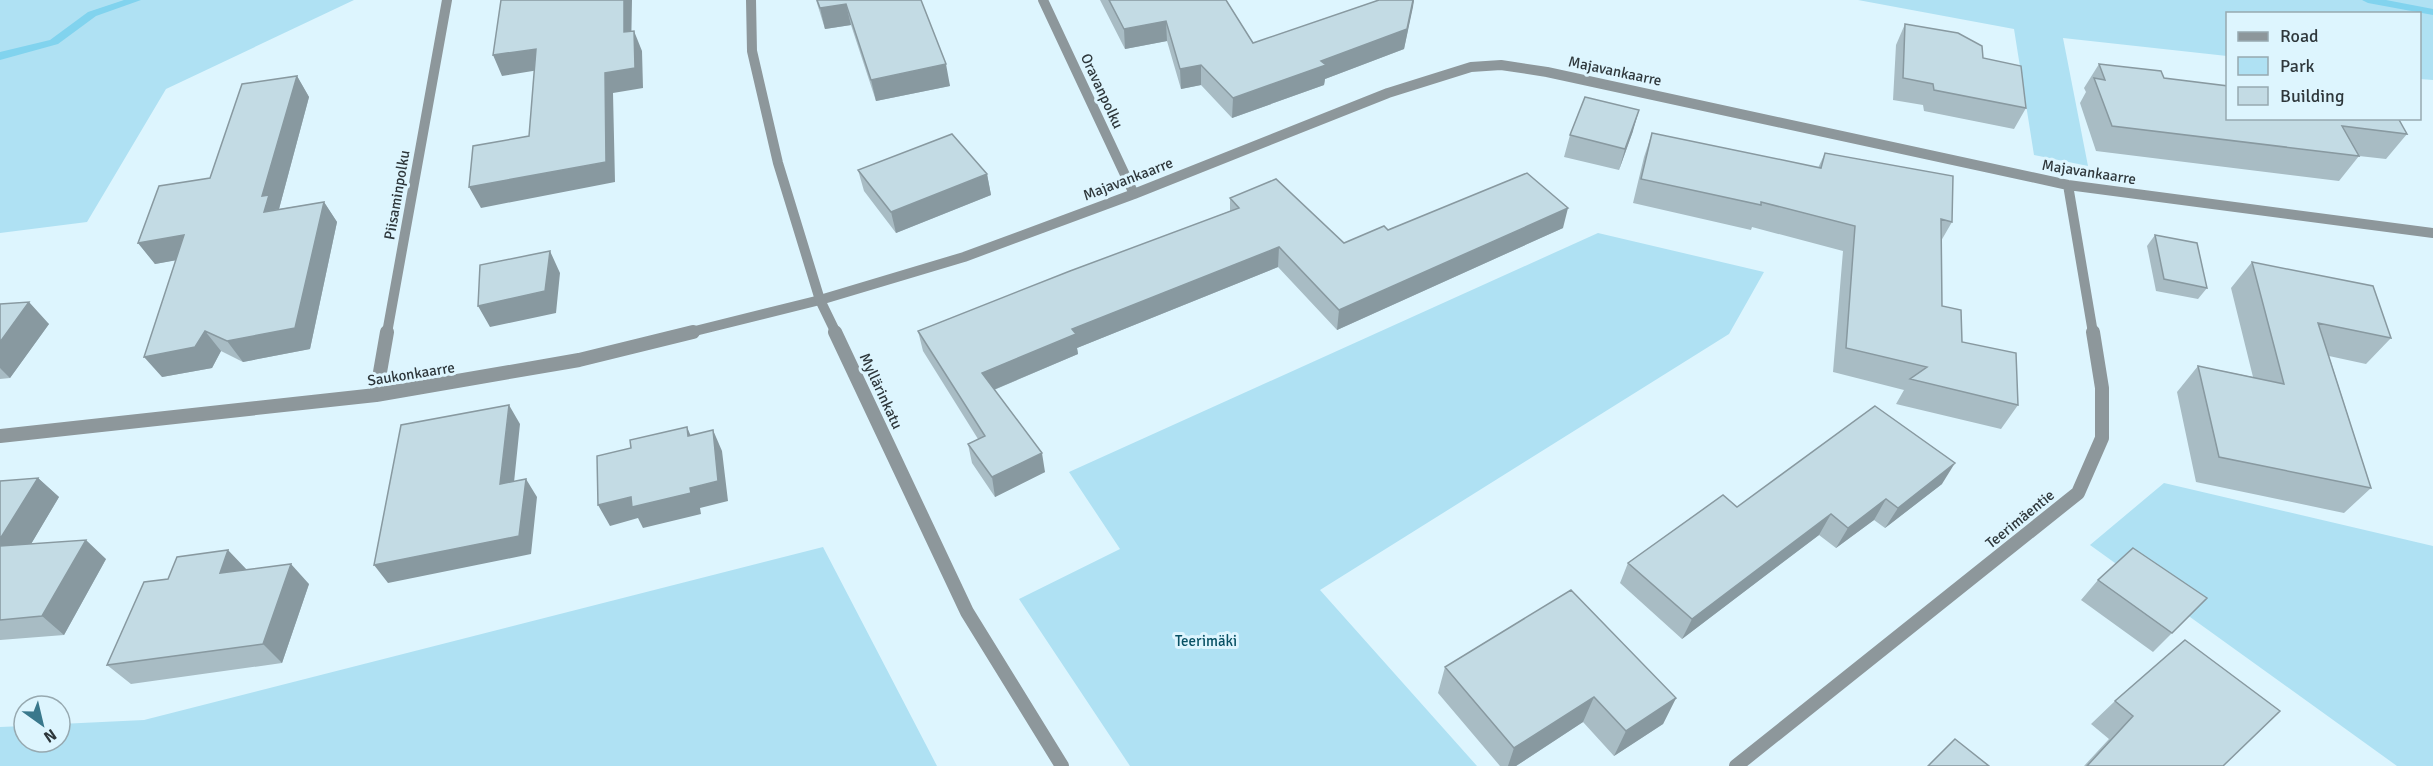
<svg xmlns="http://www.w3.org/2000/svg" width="2433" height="766" font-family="Signika,sans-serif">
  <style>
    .green { fill: #afe1f3 }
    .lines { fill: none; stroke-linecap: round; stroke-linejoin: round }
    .stream { fill: #81d3ee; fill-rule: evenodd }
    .minor-far1 { stroke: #8d979b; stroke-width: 10 }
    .minor { stroke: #8d979b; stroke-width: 14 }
    .tertiary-far1 { stroke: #8d979b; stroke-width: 10 }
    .tertiary { stroke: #8d979b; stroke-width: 14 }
    .wall { fill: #a8bcc4 }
    .shaded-wall { fill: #8899a0 }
    .building { fill: #c3dbe4; stroke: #8899a0; stroke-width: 1.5 }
    .labels { text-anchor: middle; stroke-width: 6; stroke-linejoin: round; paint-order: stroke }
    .street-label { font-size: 15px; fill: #2e373b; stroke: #ddf5fe }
    .park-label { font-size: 15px; fill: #085164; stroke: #ddf5fe }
  </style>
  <rect width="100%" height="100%" fill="#ddf5fe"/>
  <!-- green -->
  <path class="green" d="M 0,0 L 354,0 L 166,89 L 87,222 L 0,233 Z
    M 1858,0 L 2433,0 L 2433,80 L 2420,79 L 2420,14 L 2228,14 L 2227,56 L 2063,38 L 2088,166 L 2034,155 L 2014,29 Z
    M 1598,233 L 1764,272 L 1729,334 L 1320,590 L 1477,766 L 1130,766 L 1019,599 L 1120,549 L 1069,472 Z
    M 2164,483 L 2433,546 L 2433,766 L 2397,766 L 2090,545 Z
    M 823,547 L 937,766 L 0,766 L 0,727 L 24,726 L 24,742 L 60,742 L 60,724 L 144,720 Z"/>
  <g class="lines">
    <!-- stream -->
    <path class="stream" d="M 124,0 L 141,0 L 96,16 L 58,44 L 0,60 L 0,52 L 50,40 L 88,12 Z
      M 2362,0 L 2386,0 L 2433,9 L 2433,15 L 2368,3 Z"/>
    <!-- minor-far1 -->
    <path class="minor-far1" d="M 1043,0 L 1134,194
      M 2068,185 L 2093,333
      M 387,333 L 447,0
      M 687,333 L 820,300 L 964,257 L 1134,194 L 1388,93 L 1471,67 L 1501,65 L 1547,72 L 2068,185 L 2433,233"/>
    <!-- minor -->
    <path class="minor" d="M 376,395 L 387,332
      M 0,436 L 376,395 L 579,360 L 693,332
      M 1736,766 L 2078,493 L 2102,438 L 2102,388 L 2093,332"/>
    <!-- tertiary-far1 -->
    <path class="tertiary-far1" d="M 751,0 L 752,51 L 778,163 L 820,300 L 836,333"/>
    <!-- tertiary -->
    <path class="tertiary" d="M 835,332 L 967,612 L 1062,766"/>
  </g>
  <!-- wall -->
  <path class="wall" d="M 816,0 L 921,0 L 950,86 L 876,101 L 851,25 L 825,29 Z
    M 1100,0 L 1226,0 L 1253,43 L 1379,0 L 1414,0 L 1404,49 L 1325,79 L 1324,85 L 1232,118 L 1201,85 L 1181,89 L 1167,41 L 1125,49 Z
    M 1905,24 L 1983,58 L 2026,108 L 2014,129 L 1924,111 L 1923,105 L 1893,100 L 1896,45 Z
    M 2099,64 L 2164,78 L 2398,118 L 2407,134 L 2386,159 L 2359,156 L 2339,181 L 2096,151 L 2080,103 L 2086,92 L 2084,88 Z
    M 297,76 L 309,97 L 279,209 L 324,202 L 337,222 L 310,349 L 243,362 L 221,351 L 212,368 L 162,377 L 176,260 L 155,264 L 138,243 L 210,178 Z
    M 1633,131 L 1619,170 L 1564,157 L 1570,135 Z
    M 1652,133 L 1818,168 L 1825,153 L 1952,222 L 1941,241 L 1942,306 L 1962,342 L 2018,405 L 2001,429 L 1896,404 L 1904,390 L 1833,372 L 1843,251 L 1752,227 L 1751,230 L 1633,203 L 1644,157 Z
    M 858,170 L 987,174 L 991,195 L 896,233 L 864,191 Z
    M 1230,198 L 1344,243 L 1388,230 L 1563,228 L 1337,330 L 1278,267 L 1077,348 L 1078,354 L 994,390 L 1045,472 L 995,497 L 972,463 L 968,444 L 978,439 L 923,351 L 918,331 L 1230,211 Z
    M 2155,235 L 2207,288 L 2198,299 L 2156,291 L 2147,246 Z
    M 2252,262 L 2391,338 L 2366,364 L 2329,356 L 2371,488 L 2344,513 L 2196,482 L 2177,392 L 2198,366 L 2253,377 L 2231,288 Z
    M 0,304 L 49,324 L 10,378 L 0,379 Z
    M 38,478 L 59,497 L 31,544 L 106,559 L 64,635 L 0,640 L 0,481 Z
    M 1942,484 L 1885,528 L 1874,520 L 1836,548 L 1819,535 L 1682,639 L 1620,583 L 1628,563 L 1737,507 Z
    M 247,569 L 309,584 L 282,663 L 131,684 L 107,665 Z
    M 2098,580 L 2207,598 L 2153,652 L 2081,600 Z
    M 1445,667 L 1676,698 L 1663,724 L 1614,756 L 1583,722 L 1516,766 L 1500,766 L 1438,693 Z
    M 2115,701 L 2223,766 L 2084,766 L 2109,739 L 2091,724 Z"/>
  <!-- shaded-wall -->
  <path class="shaded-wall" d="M 624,0 L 632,0 L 631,53 L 624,32 Z
    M 1413,0 L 1414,0 L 1413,7 L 1404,49 L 1325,79 L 1324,85 L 1232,118 L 1233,98 L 1321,61 Z
    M 846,4 L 851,25 L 825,29 L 820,8 Z
    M 1166,21 L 1167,41 L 1125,49 L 1124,29 Z
    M 634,31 L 642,51 L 643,88 L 613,93 L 615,182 L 481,208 L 469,187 L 605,73 Z
    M 536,49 L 545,69 L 502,76 L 493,55 Z
    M 946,64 L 950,86 L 876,101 L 871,80 Z
    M 1201,65 L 1201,85 L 1181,89 L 1180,69 Z
    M 297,76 L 309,97 L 279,209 L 264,212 L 262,196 Z
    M 1639,110 L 1633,131 L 1619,170 L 1625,149 Z
    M 987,174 L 991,195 L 896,233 L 891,212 Z
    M 324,202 L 337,222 L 310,349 L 243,362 L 227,341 Z
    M 1568,208 L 1563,228 L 1337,330 L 1339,310 Z
    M 184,235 L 200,256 L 155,264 L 138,243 Z
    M 1279,247 L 1278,267 L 1077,348 L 1078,354 L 986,393 L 982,373 L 1072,329 Z
    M 550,251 L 560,273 L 556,313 L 490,327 L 478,306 Z
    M 29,302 L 49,324 L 10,378 L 0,368 L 0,342 Z
    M 205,331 L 221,351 L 212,368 L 162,377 L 144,357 Z
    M 509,405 L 520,424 L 512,502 L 500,484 Z
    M 687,427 L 696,448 L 688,436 Z
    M 713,430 L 722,451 L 728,501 L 700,508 L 701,514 L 643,528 L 638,518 L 610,526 L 598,505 L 631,497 L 690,488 Z
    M 1042,453 L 1045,472 L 995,497 L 992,477 Z
    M 1955,463 L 1942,484 L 1885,528 L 1898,508 Z
    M 38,478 L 59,497 L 18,566 L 0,551 L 0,539 Z
    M 526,479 L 537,497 L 531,554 L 388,583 L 374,565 Z
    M 1886,499 L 1874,520 L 1836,548 L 1848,528 Z
    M 1831,514 L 1819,535 L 1682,639 L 1692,619 Z
    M 86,540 L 106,559 L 64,635 L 42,616 Z
    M 228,550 L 248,571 L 220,573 Z
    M 291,564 L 309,584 L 282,663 L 263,644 Z
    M 1594,697 L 1583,722 L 1516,766 L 1508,766 L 1514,748 Z
    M 1676,698 L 1663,724 L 1614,756 L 1626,731 Z"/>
  <!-- building -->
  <path class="building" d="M 501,0 L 624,0 L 624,32 L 634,31 L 635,68 L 605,73 L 606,162 L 469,187 L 473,146 L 529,136 L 536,49 L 493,55 Z
    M 817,0 L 921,0 L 946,64 L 871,80 L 846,4 L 820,8 Z
    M 1109,0 L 1226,0 L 1253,43 L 1379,0 L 1413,0 L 1407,29 L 1321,61 L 1326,65 L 1233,98 L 1201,65 L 1180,69 L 1166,21 L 1124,29 Z
    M 1905,24 L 1958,33 L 1982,46 L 1983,58 L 2021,66 L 2026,108 L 1934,90 L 1933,84 L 1903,78 Z
    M 2099,64 L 2161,71 L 2164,78 L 2228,86 L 2228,118 L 2398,118 L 2407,134 L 2342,126 L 2359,156 L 2112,126 L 2094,78 L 2105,80 Z
    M 297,76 L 262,196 L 269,195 L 264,212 L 324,202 L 295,328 L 227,341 L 205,331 L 195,347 L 144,357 L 184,235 L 138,243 L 159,186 L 210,178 L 242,84 Z
    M 1585,97 L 1639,110 L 1625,149 L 1570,135 Z
    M 1652,133 L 1821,168 L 1825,153 L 1953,176 L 1952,222 L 1941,219 L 1942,306 L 1961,310 L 1962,342 L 2016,353 L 2018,405 L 1910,379 L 1927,367 L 1846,348 L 1855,226 L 1761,202 L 1761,205 L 1641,179 Z
    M 952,134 L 987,174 L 891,212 L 858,170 Z
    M 1527,173 L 1568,208 L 1339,310 L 1279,247 L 1072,329 L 1076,334 L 982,373 L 1042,453 L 992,477 L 968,444 L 985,436 L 918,331 L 1070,271 L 1239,208 L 1230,198 L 1276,179 L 1344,243 L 1384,226 L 1388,230 Z
    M 2155,235 L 2197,243 L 2207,288 L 2164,279 Z
    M 550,251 L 545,291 L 478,306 L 480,265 Z
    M 2252,262 L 2373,286 L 2391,338 L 2318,323 L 2371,488 L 2219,457 L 2198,366 L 2284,384 Z
    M 29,302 L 0,342 L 0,304 Z
    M 509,405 L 500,484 L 526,479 L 519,536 L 374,565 L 401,425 Z
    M 1875,406 L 1955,463 L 1898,508 L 1886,499 L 1848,528 L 1831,514 L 1692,619 L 1628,563 L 1723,495 L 1737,507 Z
    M 687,427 L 688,436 L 713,430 L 718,481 L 690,488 L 691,493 L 632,507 L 631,497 L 598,505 L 597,456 L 631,448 L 630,440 Z
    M 38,478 L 0,539 L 0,481 Z
    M 86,540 L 42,616 L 0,620 L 0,546 Z
    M 2133,548 L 2207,598 L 2172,633 L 2098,580 Z
    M 228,550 L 220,573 L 291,564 L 263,644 L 107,665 L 144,582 L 168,579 L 177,557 Z
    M 1571,590 L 1676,698 L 1626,731 L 1594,697 L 1514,748 L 1445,667 Z
    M 2185,640 L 2280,711 L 2223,766 L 2087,766 L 2133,716 L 2115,701 Z
    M 1955,739 L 1989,766 L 1928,766 Z"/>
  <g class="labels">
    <!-- street labels -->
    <g class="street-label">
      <text transform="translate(1615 71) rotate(12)" y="5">Majavankaarre</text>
      <text transform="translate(1102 91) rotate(65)" y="5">Oravanpolku</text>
      <text transform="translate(2089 172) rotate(9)" y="5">Majavankaarre</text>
      <text transform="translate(1128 179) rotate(-21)" y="5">Majavankaarre</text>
      <text transform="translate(397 195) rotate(-80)" y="5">Piisaminpolku</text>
      <text transform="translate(411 374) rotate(-9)" y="5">Saukonkaarre</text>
      <text transform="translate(881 391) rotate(65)" y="5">Myllärinkatu</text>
      <text transform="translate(2020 519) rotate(-39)" y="5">Teerimäentie</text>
    </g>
    <!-- park labels -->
    <g class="park-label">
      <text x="1206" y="646">Teerimäki</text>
    </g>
  </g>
  <!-- legend -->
  <rect x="2226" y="12" width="195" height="108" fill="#ddf5fe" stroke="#97a9b0" stroke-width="1.5"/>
  <rect x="2238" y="32" width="30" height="9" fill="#8d979b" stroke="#97a9b0" stroke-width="1.5"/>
  <text x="2280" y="42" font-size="18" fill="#2e373b">Road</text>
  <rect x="2238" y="57" width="30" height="18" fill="#afe1f3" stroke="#97a9b0" stroke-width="1.5"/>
  <text x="2280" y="72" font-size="18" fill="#2e373b">Park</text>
  <rect x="2238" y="87" width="30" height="18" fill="#c3dbe4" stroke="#97a9b0" stroke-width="1.5"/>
  <text x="2280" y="102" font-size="18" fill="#2e373b">Building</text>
  <!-- north arrow -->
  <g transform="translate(42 724) rotate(146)"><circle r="28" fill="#ddf5fe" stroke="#97a9b0" stroke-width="1.5"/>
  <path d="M0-4.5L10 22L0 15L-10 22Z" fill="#39788c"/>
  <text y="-9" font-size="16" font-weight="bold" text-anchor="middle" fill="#2e373b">N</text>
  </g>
</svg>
